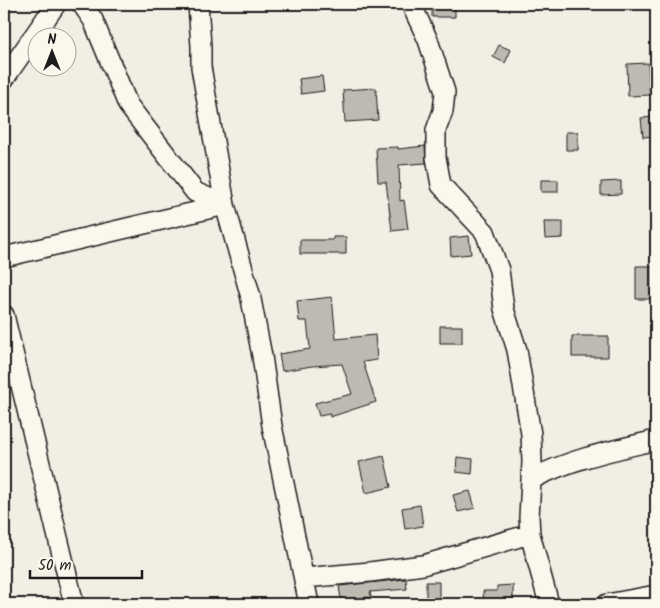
<svg xmlns="http://www.w3.org/2000/svg" width="660" height="608" font-family="Kalam,sans-serif">
  <style>
    .building { fill: #bdbab1; stroke: #1c1c1c }
    .lines { fill: none; stroke-linecap: round; stroke-linejoin: round }
    .minor-casing { stroke: #1c1c1c; stroke-width: 22 }
    .minor { stroke: #fbf7ec; stroke-width: 19 }
  </style>
  <rect width="100%" height="100%" fill="#f2eee4"/>
  <filter id="ink" filterUnits="userSpaceOnUse"><feTurbulence type="fractalNoise" baseFrequency=".02" numOctaves="2"/><feDisplacementMap in="SourceGraphic" scale="10" xChannelSelector="R" yChannelSelector="G"/><feConvolveMatrix kernelMatrix="1 2 1 2 8 2 1 2 1" color-interpolation-filters="sRGB"/></filter>
  <g filter="url(#ink)">
    <!-- building -->
    <path class="building" d="M 432,4 L 455,4 L 455,17 L 432,17 Z
      M 499,45 L 511,50 L 505,63 L 493,57 Z
      M 648,63 L 650,95 L 628,96 L 627,64 Z
      M 322,76 L 324,91 L 301,94 L 299,79 Z
      M 376,88 L 378,120 L 345,122 L 343,90 Z
      M 655,117 L 656,136 L 643,137 L 641,118 Z
      M 566,132 L 578,132 L 578,150 L 566,150 Z
      M 425,146 L 426,163 L 399,165 L 400,201 L 404,200 L 408,229 L 392,231 L 386,182 L 378,182 L 376,148 L 398,147 L 398,149 Z
      M 541,180 L 558,180 L 558,192 L 541,192 Z
      M 621,181 L 621,194 L 601,195 L 601,182 Z
      M 544,222 L 563,222 L 563,238 L 545,239 Z
      M 469,236 L 471,254 L 451,256 L 450,238 Z
      M 333,237 L 346,237 L 346,254 L 300,254 L 300,240 L 333,240 Z
      M 636,266 L 656,266 L 656,299 L 636,299 Z
      M 332,297 L 336,339 L 375,335 L 377,360 L 363,362 L 376,402 L 330,417 L 330,414 L 319,416 L 315,403 L 352,394 L 342,364 L 312,366 L 282,371 L 279,354 L 310,349 L 307,321 L 299,321 L 297,301 Z
      M 440,326 L 462,326 L 462,343 L 440,343 Z
      M 572,336 L 608,336 L 608,357 L 572,357 Z
      M 384,456 L 391,487 L 366,493 L 359,462 Z
      M 457,457 L 473,459 L 472,474 L 456,472 Z
      M 470,491 L 475,508 L 458,512 L 453,495 Z
      M 420,505 L 423,526 L 405,529 L 402,508 Z
      M 406,579 L 407,589 L 370,592 L 371,597 L 341,600 L 339,586 Z
      M 426,582 L 439,582 L 439,603 L 426,603 Z
      M 513,585 L 513,604 L 484,604 L 483,591 L 497,591 L 497,586 Z"/>
    <g class="lines">
      <defs>
        <path id="minor" d="M 82,4 L 93,20 L 128,105 L 195,192 L 225,205
          M 198,4 L 201,46 L 201,67 L 225,205 L 250,294 L 262,356 L 272,426 L 309,604
          M 411,4 L 428,40 L 445,92 L 443,111 L 436,130 L 436,157 L 441,185 L 485,232 L 499,270 L 504,309 L 517,350 L 531,434 L 532,462 L 529,517 L 530,534 L 549,604
          M 4,79 L 56,4
          M 4,257 L 225,205
          M 4,315 L 74,604
          M 532,479 C 570,459 614,450 656,440
          M 304,578 L 370,572 L 423,565 L 530,534
          M 607,604 L 656,595"/>
      </defs>
      <!-- minor casing -->
      <use href="#minor" class="minor-casing"/>
      <!-- minor -->
      <use href="#minor" class="minor"/>
    </g>
  </g>
  <!-- margin -->
  <rect width="660" height="608" fill="none" stroke="#fbf7ec" stroke-width="20"/>
  <rect x="10" y="10" width="640" height="588" fill="none" stroke="#1c1c1c" stroke-width="2" filter="url(#ink)"/>
  <!-- north arrow -->
  <g transform="translate(52 52)"><circle r="24" fill="#fbf7ec" stroke="#a29f99"/>
  <path d="M0-4L9 19L0 12L-9 19Z" fill="#1c1c1c"/>
  <text y="-8" font-size="14" font-weight="bold" text-anchor="middle" fill="#1c1c1c">N</text>
  </g>
  <!-- scale -->
  <path d="M30 570v8h112v-8" fill="none" stroke="#1c1c1c" stroke-width="2.5"/>
  <text x="38" y="570" font-size="15" fill="#1c1c1c" stroke="#fbf7ec" stroke-width="4" paint-order="stroke">50 m</text>
</svg>
